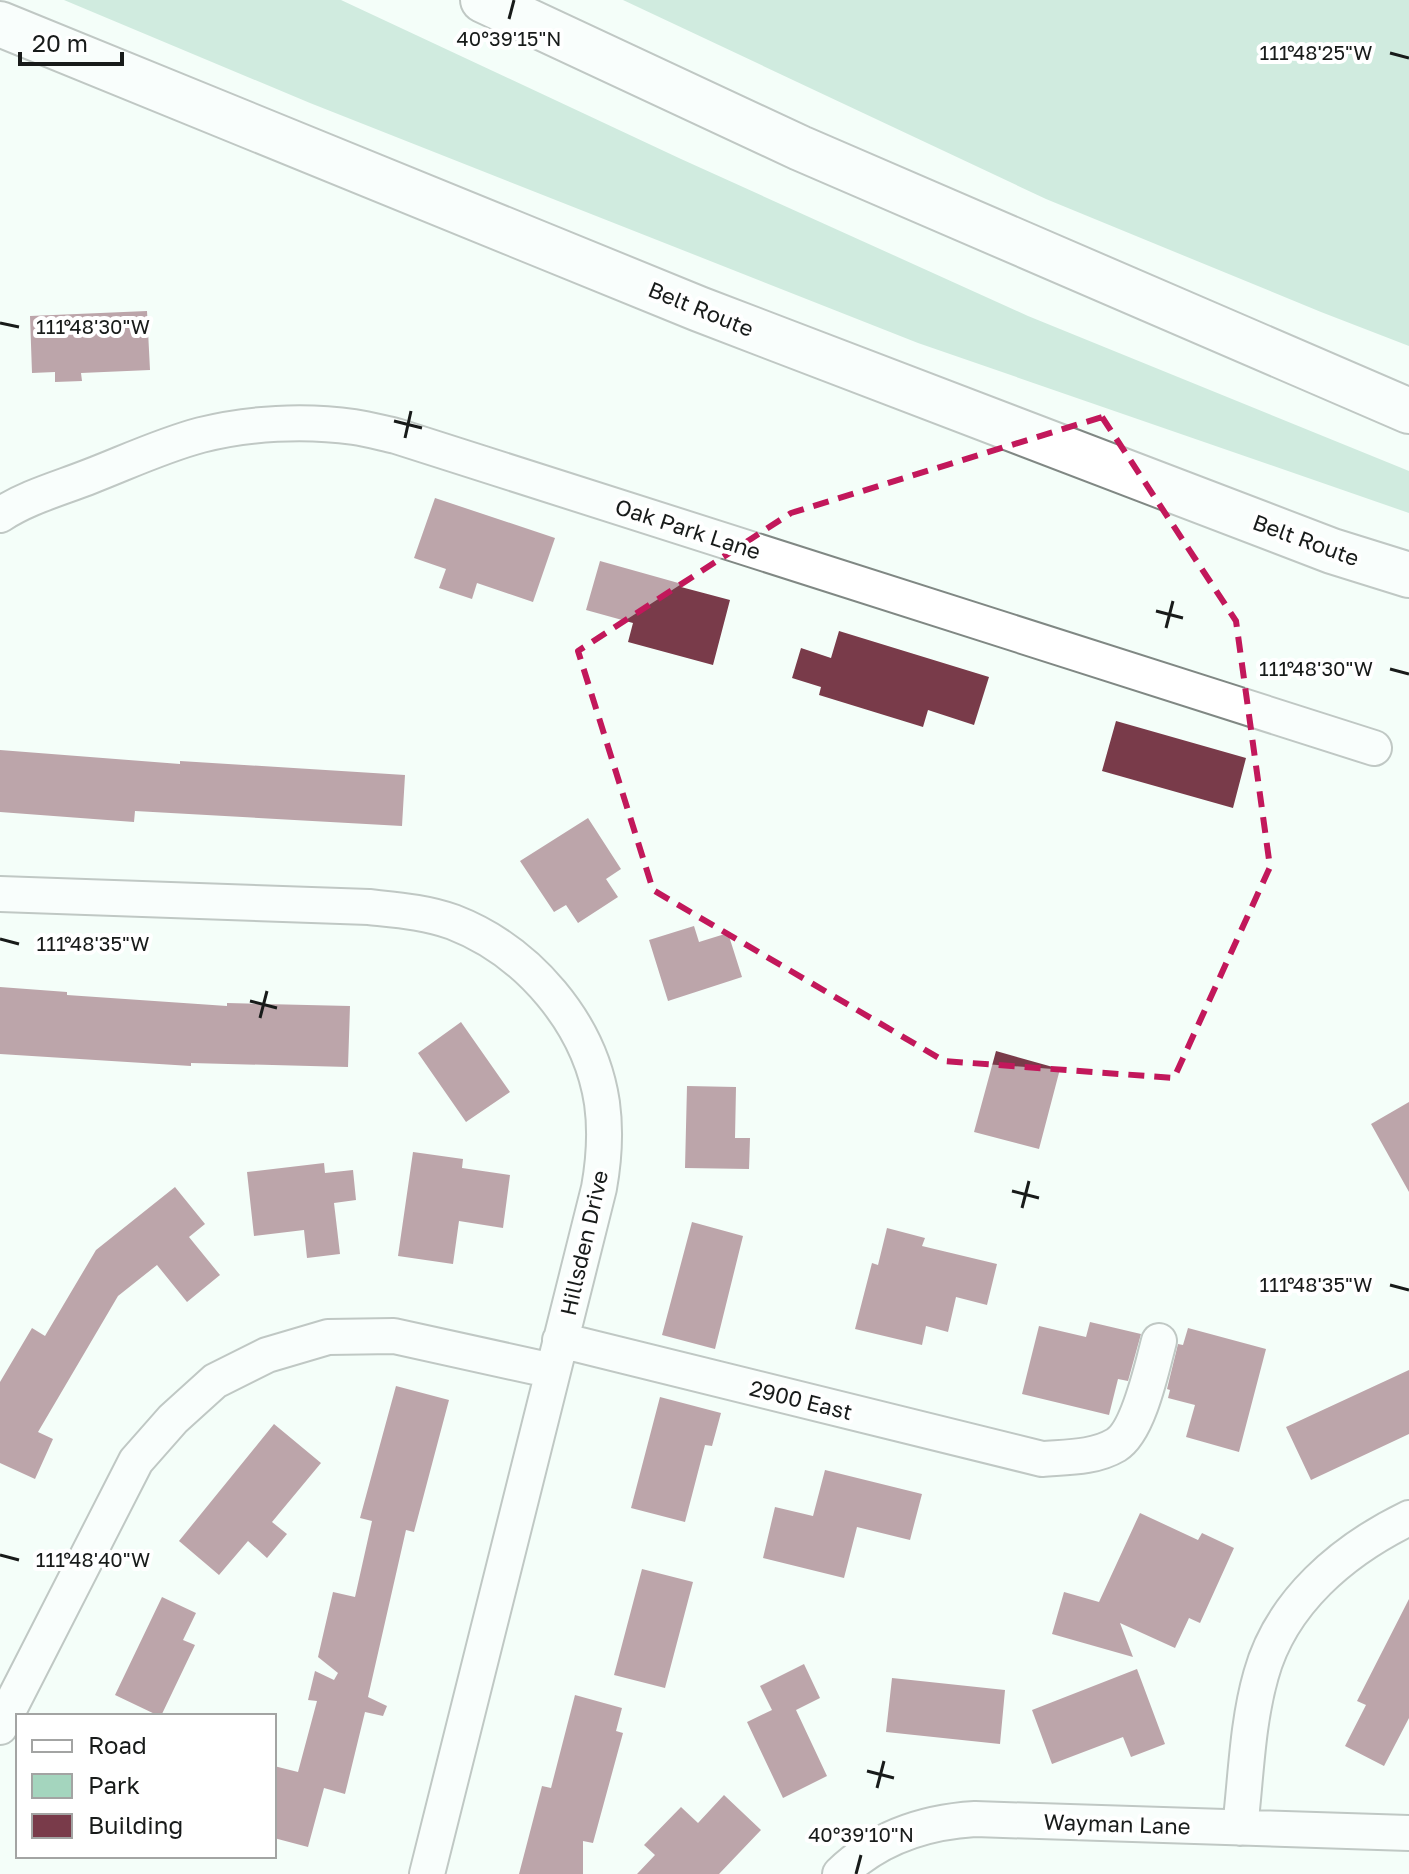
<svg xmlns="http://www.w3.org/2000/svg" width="1409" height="1874" font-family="'Golos Text',sans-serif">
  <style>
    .green { fill: #a4d5be }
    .building { fill: #793b4a }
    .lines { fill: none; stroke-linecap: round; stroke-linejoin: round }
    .minor-casing { stroke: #808884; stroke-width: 38 }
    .highway-casing { stroke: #808884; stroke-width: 48 }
    .minor { stroke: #fff; stroke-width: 34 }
    .highway { stroke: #fff; stroke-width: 44 }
    .marked { fill: none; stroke: #c2185b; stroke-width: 6; stroke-dasharray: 16 10; stroke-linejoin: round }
    .ticks { fill: none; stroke: #181b1a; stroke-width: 3 }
    .labels { text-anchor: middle; stroke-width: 8; stroke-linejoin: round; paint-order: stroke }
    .street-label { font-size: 22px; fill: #181b1a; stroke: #fff }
    .ticks-label { font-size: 20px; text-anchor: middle; fill: #181b1a; stroke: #fff; stroke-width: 8; stroke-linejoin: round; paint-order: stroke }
  </style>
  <rect width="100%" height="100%" fill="#f4fef9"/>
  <!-- green -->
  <path class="green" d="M 64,0 L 341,0 L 681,159 L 1028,316 L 1409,471 L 1409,513 L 918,343 L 310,103 Z
    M 623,0 L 1409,0 L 1409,346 L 1321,312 L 1046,199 Z"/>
  <!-- building -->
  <path class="building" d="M 147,311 L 150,370 L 81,373 L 82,381 L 55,382 L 55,372 L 32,373 L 30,316 Z
    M 435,498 L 555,538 L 533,602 L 477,583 L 472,599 L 439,588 L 446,569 L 414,558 Z
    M 600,561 L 682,584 L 681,587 L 730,600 L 713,665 L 628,642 L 633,623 L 586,610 Z
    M 839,631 L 989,677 L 974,725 L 928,710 L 923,727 L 819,695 L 821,687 L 792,678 L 801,648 L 831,658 Z
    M 1116,721 L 1246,758 L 1233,808 L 1102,771 Z
    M 0,750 L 180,764 L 180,761 L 405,775 L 402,826 L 135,811 L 134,822 L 0,812 Z
    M 588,818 L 621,869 L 606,879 L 618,897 L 578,923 L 566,905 L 554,912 L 520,861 Z
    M 694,926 L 699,942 L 728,933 L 742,977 L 668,1001 L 649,940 Z
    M 0,987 L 67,992 L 67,995 L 227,1006 L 227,1003 L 350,1006 L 348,1067 L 191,1063 L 191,1066 L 0,1054 Z
    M 461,1022 L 510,1092 L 466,1122 L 418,1053 Z
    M 996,1051 L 1060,1069 L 1039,1149 L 974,1132 Z
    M 687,1086 L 736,1087 L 735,1138 L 750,1138 L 749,1169 L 685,1168 Z
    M 1409,1102 L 1409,1192 L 1371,1124 Z
    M 413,1152 L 463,1159 L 462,1168 L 510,1175 L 503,1228 L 459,1221 L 453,1264 L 398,1256 Z
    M 324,1163 L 325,1173 L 353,1170 L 356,1200 L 334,1203 L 340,1254 L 307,1258 L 304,1230 L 254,1236 L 247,1172 Z
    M 175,1187 L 205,1224 L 189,1237 L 220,1275 L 187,1302 L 157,1265 L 118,1296 L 38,1432 L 53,1439 L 35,1479 L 0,1463 L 0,1382 L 32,1328 L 45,1336 L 96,1250 Z
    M 692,1222 L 743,1236 L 715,1349 L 662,1335 Z
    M 887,1228 L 925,1238 L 922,1246 L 997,1264 L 987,1305 L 956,1297 L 948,1332 L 926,1326 L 922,1345 L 855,1329 L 872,1263 L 878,1265 Z
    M 1090,1322 L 1141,1334 L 1128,1381 L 1118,1379 L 1109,1415 L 1022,1394 L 1039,1326 L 1086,1337 Z
    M 1188,1328 L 1266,1349 L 1239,1452 L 1186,1437 L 1195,1405 L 1168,1398 L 1170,1390 L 1167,1389 L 1178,1344 L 1183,1345 Z
    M 1409,1370 L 1409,1434 L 1311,1480 L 1286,1427 Z
    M 396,1386 L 449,1400 L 414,1532 L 406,1530 L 368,1697 L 387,1706 L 383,1716 L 365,1712 L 345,1794 L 324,1788 L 308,1847 L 274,1838 L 274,1766 L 298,1772 L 317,1701 L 308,1700 L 315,1671 L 334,1680 L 338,1673 L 318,1657 L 333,1592 L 355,1597 L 372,1521 L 360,1518 Z
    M 660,1397 L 721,1413 L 712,1446 L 705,1445 L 685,1522 L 631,1508 Z
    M 274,1424 L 321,1463 L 272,1522 L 287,1534 L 267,1558 L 248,1541 L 219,1575 L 179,1541 Z
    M 825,1470 L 922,1494 L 910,1540 L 857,1527 L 844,1578 L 763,1558 L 775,1507 L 813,1516 Z
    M 1140,1513 L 1198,1540 L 1202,1533 L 1234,1548 L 1200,1623 L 1189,1618 L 1175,1648 L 1120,1623 L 1133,1657 L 1052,1634 L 1064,1592 L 1099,1602 Z
    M 642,1569 L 693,1582 L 665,1688 L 614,1675 Z
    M 162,1597 L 196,1613 L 183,1640 L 195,1645 L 161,1716 L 159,1716 L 115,1695 Z
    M 1409,1599 L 1409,1718 L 1384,1766 L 1345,1746 L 1366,1705 L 1357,1701 Z
    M 804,1664 L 820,1698 L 796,1710 L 827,1776 L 783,1798 L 747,1722 L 772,1710 L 760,1686 Z
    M 1137,1669 L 1165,1744 L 1131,1757 L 1123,1737 L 1052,1764 L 1032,1710 Z
    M 892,1678 L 1005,1690 L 1000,1744 L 886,1732 Z
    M 575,1695 L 622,1708 L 616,1731 L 623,1733 L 593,1843 L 583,1841 L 583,1874 L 519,1874 L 542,1786 L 551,1788 Z
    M 724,1795 L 761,1830 L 719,1874 L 637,1874 L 655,1855 L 644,1845 L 681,1807 L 698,1823 Z"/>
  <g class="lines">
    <defs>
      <path id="minor" d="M 0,515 C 27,497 61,488 91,476 C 127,462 163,445 201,435 C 249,423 304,420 354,427 C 368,429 382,433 396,436 L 1374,748
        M 0,894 L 369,907 C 397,910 426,912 453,922 C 528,951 590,1023 602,1103 C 606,1132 604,1160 599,1188 L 427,1874
        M 560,1340 L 1042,1459 C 1067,1457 1094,1458 1116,1445 C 1139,1431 1152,1367 1159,1341
        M 0,1727 L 136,1461 L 173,1419 L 215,1381 L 267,1355 L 328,1337 L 394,1336 L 553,1371
        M 1240,1828 C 1246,1778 1247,1724 1261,1675 C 1281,1602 1343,1550 1409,1518
        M 840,1874 C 877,1838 925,1822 975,1819 L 1409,1833"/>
      <path id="highway" d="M 483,0 L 800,148 L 1409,411
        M 0,24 L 699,309 L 1332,551 L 1409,575"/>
    </defs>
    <!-- minor casing -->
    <use href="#minor" class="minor-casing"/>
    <!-- highway casing -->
    <use href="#highway" class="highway-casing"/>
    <!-- minor -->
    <use href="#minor" class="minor"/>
    <!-- highway -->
    <use href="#highway" class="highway"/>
  </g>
  <!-- marked area -->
  <path d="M0 0H1409V1874H0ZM 1102,417 L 1236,621 L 1270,867 L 1174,1078 L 944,1061 L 653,890 L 578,651 L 791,513 Z" fill="#f4fef9" fill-opacity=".55" fill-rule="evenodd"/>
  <path class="marked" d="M 1102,417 L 1236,621 L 1270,867 L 1174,1078 L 944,1061 L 653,890 L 578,651 L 791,513 Z"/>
  <!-- ticks -->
  <path class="ticks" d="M 509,19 L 514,0M 1390,53 L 1409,58M 0,323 L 19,327M 394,421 L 422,428M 405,438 L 411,411M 1156,611 L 1183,618M 1166,628 L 1173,601M 1390,669 L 1409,674M 0,939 L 19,944M 250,1001 L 277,1008M 260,1018 L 267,991M 1012,1191 L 1039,1198M 1022,1208 L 1029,1181M 1390,1285 L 1409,1290M 0,1555 L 19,1560M 867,1771 L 894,1778M 877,1788 L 884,1761M 856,1874 L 861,1855"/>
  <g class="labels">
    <!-- street labels -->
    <g class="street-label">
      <text transform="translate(701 309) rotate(22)" y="8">Belt Route</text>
      <text transform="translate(688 529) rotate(18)" y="8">Oak Park Lane</text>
      <text transform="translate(1306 540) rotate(20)" y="8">Belt Route</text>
      <text transform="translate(584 1243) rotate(-77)" y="8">Hillsden Drive</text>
      <text transform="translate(801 1400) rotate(14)" y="8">2900 East</text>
      <text transform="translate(1117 1824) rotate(2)" y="8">Wayman Lane</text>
    </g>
  </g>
  <g class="ticks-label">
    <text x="509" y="46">40°39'15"N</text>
    <text x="1316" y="60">111°48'25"W</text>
    <text x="93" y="334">111°48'30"W</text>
    <text x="1316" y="676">111°48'30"W</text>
    <text x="93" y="951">111°48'35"W</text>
    <text x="1316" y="1292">111°48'35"W</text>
    <text x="93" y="1567">111°48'40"W</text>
    <text x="861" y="1842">40°39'10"N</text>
  </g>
  <!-- legend -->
  <rect x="16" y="1714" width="260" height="144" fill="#ffffff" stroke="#a3a4a3" stroke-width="2"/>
  <rect x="32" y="1740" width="40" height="12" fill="#ffffff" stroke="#a3a4a3" stroke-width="2"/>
  <text x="88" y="1754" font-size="24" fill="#181b1a">Road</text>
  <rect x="32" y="1774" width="40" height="24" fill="#a4d5be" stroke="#a3a4a3" stroke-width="2"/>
  <text x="88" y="1794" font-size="24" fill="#181b1a">Park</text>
  <rect x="32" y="1814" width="40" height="24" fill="#793b4a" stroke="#a3a4a3" stroke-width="2"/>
  <text x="88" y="1834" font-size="24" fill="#181b1a">Building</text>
  <!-- scale -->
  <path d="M20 52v12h102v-12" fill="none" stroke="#181b1a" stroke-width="4"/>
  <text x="32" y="52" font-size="24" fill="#181b1a" stroke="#ffffff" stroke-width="6" paint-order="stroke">20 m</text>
</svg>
